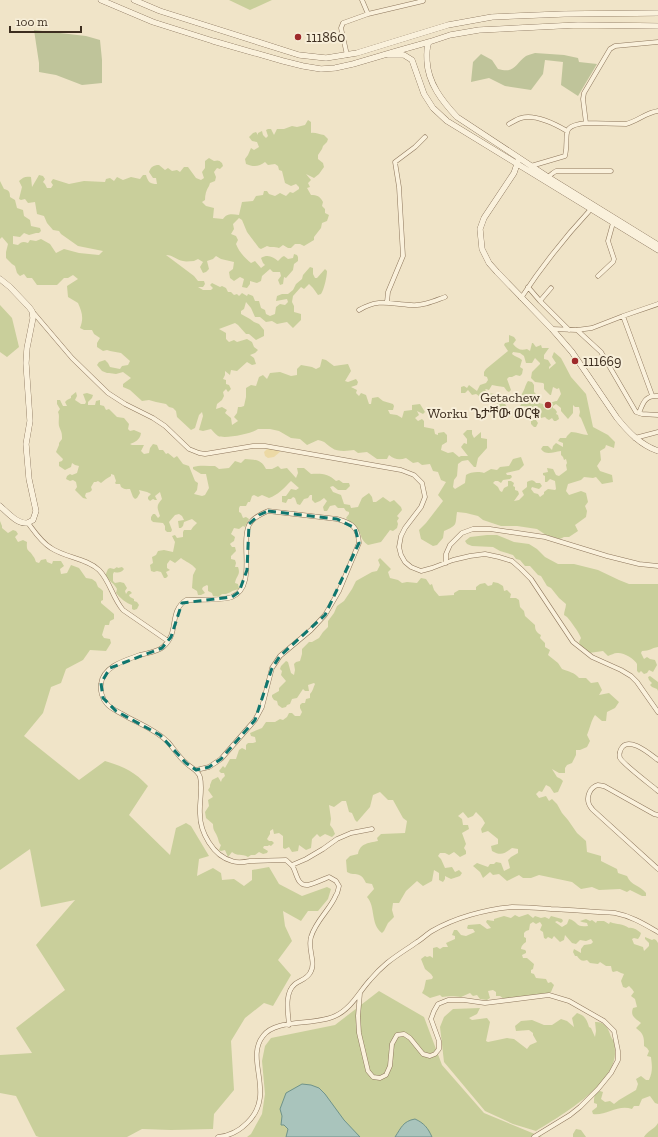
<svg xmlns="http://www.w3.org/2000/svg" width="658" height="1137" font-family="'Zilla Slab','Noto Sans Ethiopic',serif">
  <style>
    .green { fill: #c9cf9b }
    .sand { fill: #ecd9a5 }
    .cemetery { fill: #bfc49a }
    .water { fill: #a9c4bc; stroke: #6f938a }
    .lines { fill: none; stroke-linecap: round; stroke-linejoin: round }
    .street-casing { stroke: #8d765c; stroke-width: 5 }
    .secondary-casing { stroke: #6f573f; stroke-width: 6 }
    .street { stroke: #faf1dc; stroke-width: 4 }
    .secondary { stroke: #faf1dc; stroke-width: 5.5 }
    .marked { fill: none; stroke: #0f766e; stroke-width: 3; stroke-dasharray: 8 5; stroke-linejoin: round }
    .poi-dot { fill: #9e2a2b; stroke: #f7eed8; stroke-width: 1.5 }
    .labels { text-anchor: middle; stroke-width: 4; stroke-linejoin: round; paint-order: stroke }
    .poi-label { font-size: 14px; fill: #3d2e20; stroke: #f7eed8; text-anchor: start }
  </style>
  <rect width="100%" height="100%" fill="#f0e4c8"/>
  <!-- green -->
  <path class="green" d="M 229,0 L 272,0 L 250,10 Z
    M 308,120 L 311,122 L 311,133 C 315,132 320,135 324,135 L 328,139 L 327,142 L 323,146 L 322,149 L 318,155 L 318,159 L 323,163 L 324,167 L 319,174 L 314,178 L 306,174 L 311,180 L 308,183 L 310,187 L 307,188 L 311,195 C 317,195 320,196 323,202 L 322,206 L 325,209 L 325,213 L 329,215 L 327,221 L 322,223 L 321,228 L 314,237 L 314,240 L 304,246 L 300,244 L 295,244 L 291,248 L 288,248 L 283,245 L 279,248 C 274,246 271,248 267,246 L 261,249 L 259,248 L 247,232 L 242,220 L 239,218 L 233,224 L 234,229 L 231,234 L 236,236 L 238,240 L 236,244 C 239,252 245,258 251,263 L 255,261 L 261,268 L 265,265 L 263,263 L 261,258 C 268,254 273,257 278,261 L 282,257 L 284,256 L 288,259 L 293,258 L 294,254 L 297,255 L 298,257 L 298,261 L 294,264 L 293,270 L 286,278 L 284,277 L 283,284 L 280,285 L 278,280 L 281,276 L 280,272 L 273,272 L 270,269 L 262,276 L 261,281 L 257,283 L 250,281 L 250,284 L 247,288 L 242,287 L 244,279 L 240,277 L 234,281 L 230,278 L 229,272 L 233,269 L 234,262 L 221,259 L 216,256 L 213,259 L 207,261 L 209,269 L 206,272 L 203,273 L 200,267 L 203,262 L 198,259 L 194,261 C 190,261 186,262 183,261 C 177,260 173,255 166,255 L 194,276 L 198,281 L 204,281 L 205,284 L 203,287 L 198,287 L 203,290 L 211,290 L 213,288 L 210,285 L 212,283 L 220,287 L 222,286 L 226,288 L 228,292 L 231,292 L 234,295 L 237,294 L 239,296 L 242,293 L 247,296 L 248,294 L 253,296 L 255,301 L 259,301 L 261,308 L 265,310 L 266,314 L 270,316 L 275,314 L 276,307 L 280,304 L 285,305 L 288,302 L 287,299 L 276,301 L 277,296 L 282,294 L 288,294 L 293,290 L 296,284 L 302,279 L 303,275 L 310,267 L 313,268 L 313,274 L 315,278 L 317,278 L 325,269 L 327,271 C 327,276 324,290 321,294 L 318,295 L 313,288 L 309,284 L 304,289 L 301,287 L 293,296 L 292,302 L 294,306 L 294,312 L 301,314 L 301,320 L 293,328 L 287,322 L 277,324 L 272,321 L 266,322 L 260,317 L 255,317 L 251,308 L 246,302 L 244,309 L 241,311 L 241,314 L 250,319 L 254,322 L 259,324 L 264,330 L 264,336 L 256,340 L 249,334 L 246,334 L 238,325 L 235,323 L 219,329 L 226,333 L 226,339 L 229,342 L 234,340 L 237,342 L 247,339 L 252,342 L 254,347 L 258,350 L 255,353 L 250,355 L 254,358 L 256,364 L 252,365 L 247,362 L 237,371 L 231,370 L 230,375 L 225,371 L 225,375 L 223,379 L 226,380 L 226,384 L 229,385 L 231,389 L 228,392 L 226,389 L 223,392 L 224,396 L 222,400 L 217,404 L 216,409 L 222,407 L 227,410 L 225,413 L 231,418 L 232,425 L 238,421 L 234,417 L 237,413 L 238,407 L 241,407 L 244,406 L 246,397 L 246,388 L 251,385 L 256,386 L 259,377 L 263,375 L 267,379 L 270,373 L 280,372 L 291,376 L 297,375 L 297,369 L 301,365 L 312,367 L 316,369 L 320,367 L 322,359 L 326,360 L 334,366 L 348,364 L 351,371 L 345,381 L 348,382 L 356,379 L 358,382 L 357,385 L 351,387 L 357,390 L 356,393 L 359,396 L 361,393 L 366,395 L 369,404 L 371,404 L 372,398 L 378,397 L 383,401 L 393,404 L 394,406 L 393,410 L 388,410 L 390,414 L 397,415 L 402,418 L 404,411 L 412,410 L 412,405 L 420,404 L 425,412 L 423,414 L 417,411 L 419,415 L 415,418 L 418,421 L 422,419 L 424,421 L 424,427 L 434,429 L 435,434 L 438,435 L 438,433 L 444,432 L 447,435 L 447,442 L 442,445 L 441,450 L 448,453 L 453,452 L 459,457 L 461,456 L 468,456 L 461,447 L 464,443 L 467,444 L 467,439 L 463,434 L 467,430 L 472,430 L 472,434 L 474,438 L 481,432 L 481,438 L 487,439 L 487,448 L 478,458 L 476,467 L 474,467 L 468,460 L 462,461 L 458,464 L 457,476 L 454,480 L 453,487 L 455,489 L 465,483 L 466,475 C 470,472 479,471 484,473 L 491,469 L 497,470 L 500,467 L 509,466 L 513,459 L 521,457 L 524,465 L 519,470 L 506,473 L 507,475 L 511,475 L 512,477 L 510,479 L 503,480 L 501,483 L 498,481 L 495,481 L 493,483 L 498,487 L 500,491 L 502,492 L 504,488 L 508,486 L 508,481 L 511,481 L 514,483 L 513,486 L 515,487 L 515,490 L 518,491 L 519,494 L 514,501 L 519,500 L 524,495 L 522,491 L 527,487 L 527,482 C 531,480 533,479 536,483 L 540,483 L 542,486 L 539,489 L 532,487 L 531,489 L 534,493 L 538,494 L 540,497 L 544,494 L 544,492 L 548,489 L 555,490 L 556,489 L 555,481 L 550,479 L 547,482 L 545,482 L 545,476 L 543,475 L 543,473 L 548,472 L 547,468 L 553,469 L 556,475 L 559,476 L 567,470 L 566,465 L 567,463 L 566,459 L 564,460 L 563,457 L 561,455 L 561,451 C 553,452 546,456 541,449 L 543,446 L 548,446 L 552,450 L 553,446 L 556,443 L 563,447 L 563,443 L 558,441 L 560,438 L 566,438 L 567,436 L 571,432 C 578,432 582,435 588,435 L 581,418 L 579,416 L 580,412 L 579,407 L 575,407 L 573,405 L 573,413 L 568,419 L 561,411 L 561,408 L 556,404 L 553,406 L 553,408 L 555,409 L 557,412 L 556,414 L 558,415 L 559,419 L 556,421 L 554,421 L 552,418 L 549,420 L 547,419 L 545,417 L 541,418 L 539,417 L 536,420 L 538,423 L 536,427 L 534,427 L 531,424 L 531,421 L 536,419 C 532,409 531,406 520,406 L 524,400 L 521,395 C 525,390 525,385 528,381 L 532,382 L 534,385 L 534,392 L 536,394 L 535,399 L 539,403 L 543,404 L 546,406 C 551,405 551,401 557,401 L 561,394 L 559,388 L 557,389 L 553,387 L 551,395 L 550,395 L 544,389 L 544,384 L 543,383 L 535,382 L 531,378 L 532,372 L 540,364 L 540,363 L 535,358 L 532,363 L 526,363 L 524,356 L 520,353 L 513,352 L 512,354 C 515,357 519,357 522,360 L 520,367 L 523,369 L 522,374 L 520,376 L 516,375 L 512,377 L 509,377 L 507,379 L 511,390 L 509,392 L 507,391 L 504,387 L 497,386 L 492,385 L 489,390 L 486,389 L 485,390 L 489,393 L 510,397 L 510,401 L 506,402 L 505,404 L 507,407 L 506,409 L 502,409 L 497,404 L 497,398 L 495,399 L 494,401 L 489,400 L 486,402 C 481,400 480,396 476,394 L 472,395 L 468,390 L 465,393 L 461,393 L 461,387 L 464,386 L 467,388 L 469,385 L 477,391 L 480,385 L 486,383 L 488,380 L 487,377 L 484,376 L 484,372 L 486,369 L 508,351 L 504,345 L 505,343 L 509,342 L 509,335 L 514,337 L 516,340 L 513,344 C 517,349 521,351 527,349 L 530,351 L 532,343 L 533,343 L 536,347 L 541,345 L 542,348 L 549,348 L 544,355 L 544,359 L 548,360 L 551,365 L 549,367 L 549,369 L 556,363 L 552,357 L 554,352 L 561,358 L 571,377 L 586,394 L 593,427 L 608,435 L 615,442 L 614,448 L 606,445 L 605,448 L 600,451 L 601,460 L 597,466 L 600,471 L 612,475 L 613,482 L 602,484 L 596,477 L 593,478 L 584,477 L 581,480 L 568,484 L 566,491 L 569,495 L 581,491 L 586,493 L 588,502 L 585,506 L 587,511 L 586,517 L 575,525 L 578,531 L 569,537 L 564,537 L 560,539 L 546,535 L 537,529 L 517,526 L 501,526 L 483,520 L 478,516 L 466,513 L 457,512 C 455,525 458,525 444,531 L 443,538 L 437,545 L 433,546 L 421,539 L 419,530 L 426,523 L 443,501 L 438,495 L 446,482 L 441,480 L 438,472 L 433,471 L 430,464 L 422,465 L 418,462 L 413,463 L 406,458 C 400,460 395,460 389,455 L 387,459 L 377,459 L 367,452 L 358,453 L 354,450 C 348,451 337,452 332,448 C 325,444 327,442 318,440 L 307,445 L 300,439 L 291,438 L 279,431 L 270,429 L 258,429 C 252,434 225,439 218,436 C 215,434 213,431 211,429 L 203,431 L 199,430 L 203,416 L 202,412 L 199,415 L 195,428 L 191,430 L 177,417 L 176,411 L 173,408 L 169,407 L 166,404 L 156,402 L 149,400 L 142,401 L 130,390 L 123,387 L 123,384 L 131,378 L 123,372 L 116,374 L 109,373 L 107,373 L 102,371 L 97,365 L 99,362 L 105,360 L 108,363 L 110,367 L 120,369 L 122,366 L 128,365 L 130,361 L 121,353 L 110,351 L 107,350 L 103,351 L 97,347 L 97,343 L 100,338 L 94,334 L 92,330 L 84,330 L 80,328 C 84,318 82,312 78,303 L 68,297 L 67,286 L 78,279 L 73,275 L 68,278 L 64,278 L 57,285 L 37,285 L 32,278 L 27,278 L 24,274 L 20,276 L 17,273 L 15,266 L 12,264 L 6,258 L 6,252 L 8,244 L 2,237 L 0,239 L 0,181 L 4,189 C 9,190 10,192 10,197 L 15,200 L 17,208 L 23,210 L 24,216 L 30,220 L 31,226 L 40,228 L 41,231 L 39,233 L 36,233 L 29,235 L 24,233 L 20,237 L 13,236 L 13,244 L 18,245 C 21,242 23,241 28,243 L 30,240 L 36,241 L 41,239 L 50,244 L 56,253 L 64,249 L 79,253 L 99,255 L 103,251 L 78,246 L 61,234 L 59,231 L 53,230 L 47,223 L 44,216 L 37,214 L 35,202 L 28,203 L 25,199 L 21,200 L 19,199 L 22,187 L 19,181 C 23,177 26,176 31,177 L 32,187 L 39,175 L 43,176 L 45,179 L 43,182 L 45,184 L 47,188 L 51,188 L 53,185 L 51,182 L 53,179 L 69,184 L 84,181 L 105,182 L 106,179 L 110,178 L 114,181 L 117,177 L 123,180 L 131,177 L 140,179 L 143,175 L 146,175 C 148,182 150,184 157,184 L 156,178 L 153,178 L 149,172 C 151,167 153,165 159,165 L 165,170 L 168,168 L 172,171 L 177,170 L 180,172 L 184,167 L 188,167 L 196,178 L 201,180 L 204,178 L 202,172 L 205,168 L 205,161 L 209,158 L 214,161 C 218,160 219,160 222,163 L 223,166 L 220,169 L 217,168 L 214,172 L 216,177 L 215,181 L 210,183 L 209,186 C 206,190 205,195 205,200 L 202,202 L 206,206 L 214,208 L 213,218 L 223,219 C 227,213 232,214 239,215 L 242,202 L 253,201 L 256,196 L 263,195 L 264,191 L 267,191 L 269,194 L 275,196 L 280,193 L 286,196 L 290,192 L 293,193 L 299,189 L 299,187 L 296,184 L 291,186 L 285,183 L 282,171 L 279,170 L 278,166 L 275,164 L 268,165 L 265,162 C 259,167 253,167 246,164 L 245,159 L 248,155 L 251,148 L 254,150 L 259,147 L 257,142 L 252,141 L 249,137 L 253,133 L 256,132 L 258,135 L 258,133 L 262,131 L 263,135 L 266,138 L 268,136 L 266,130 L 268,129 L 271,129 L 274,135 L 277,129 L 284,129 L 292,126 L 297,127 L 305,125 Z
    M 0,305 L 12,318 L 19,347 L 7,357 L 0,352 Z
    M 76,392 L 77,396 L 75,400 L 81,404 L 85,404 L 86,402 L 83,394 L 87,393 L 93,395 L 92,398 L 88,402 L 88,405 L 95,405 L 96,401 L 100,400 L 100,405 L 104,406 L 106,410 L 109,409 L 117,417 L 124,418 L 129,424 L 128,429 L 130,431 L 134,430 L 141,433 C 140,440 135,442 130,444 L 132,445 L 144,445 L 141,451 L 144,454 L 149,453 L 150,448 L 153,444 L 157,445 L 159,450 L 163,450 L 166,454 L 168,453 L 174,458 L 177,456 L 183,464 L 189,466 L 195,481 L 198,483 L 197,490 L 194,494 L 202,496 L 205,495 L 209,488 L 206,474 L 201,474 L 193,469 L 193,467 C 199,465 208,466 215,466 L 219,469 L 229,468 L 235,461 L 241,463 L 245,459 C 255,460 261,459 266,469 L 272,469 L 278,466 L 281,469 L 287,468 L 296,478 L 298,473 L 297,468 L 304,468 L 311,474 C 321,473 329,474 336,481 L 339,480 L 343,483 L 349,483 L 350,486 L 346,490 L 338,490 L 333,486 L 330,487 L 333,492 L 341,495 L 344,504 L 350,505 L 351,508 L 358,507 L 362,498 L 369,493 L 372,497 L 373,502 L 376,502 L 383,497 L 390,502 L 394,500 L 401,507 L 402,510 L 397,516 L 399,518 L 397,521 L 398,524 L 397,528 L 393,531 L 390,530 L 381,542 L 368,545 C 360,540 362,534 357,528 C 354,524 349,522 346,518 L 349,514 L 349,512 L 346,511 L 344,508 L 338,508 L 335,505 L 330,506 L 327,511 L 324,511 L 323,507 L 327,501 L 324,498 L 320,501 L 315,503 L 312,500 L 312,495 L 310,495 L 308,498 L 304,499 L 300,505 L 297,504 L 295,498 L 293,497 L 291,499 L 288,499 L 286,503 L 282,502 L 282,496 L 286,496 L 291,489 L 296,490 L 299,488 L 291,481 C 284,488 278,495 269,498 L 262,495 L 258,497 L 254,495 L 252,496 L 250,502 L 248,502 L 246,506 L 240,506 L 239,508 L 239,512 L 241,513 L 243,518 L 246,517 L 249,519 L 245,527 L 243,526 L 239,529 L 234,528 L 231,534 L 235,537 L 234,541 L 231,543 L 230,544 L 232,547 L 235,547 L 236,551 L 231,556 L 231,559 L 235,560 L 236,563 L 235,567 L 238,567 C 241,575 236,576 235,583 L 238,584 L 239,589 L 232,591 L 231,592 L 226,594 L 222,594 C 219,597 217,597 213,596 L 212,593 L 208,591 L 208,586 L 207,585 L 203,587 L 202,589 L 205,593 L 201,595 L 198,595 L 197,591 L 192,588 L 193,575 L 196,569 C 191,563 186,562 181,558 L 175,563 L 170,560 L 167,564 L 167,568 L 170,570 L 166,572 L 168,576 L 166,578 L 164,578 L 161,572 L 157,571 L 154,572 L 151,571 L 150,565 L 153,563 L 152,557 L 156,555 L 158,551 L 164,550 L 173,552 L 175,542 L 172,536 L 175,535 L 177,538 L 183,537 L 183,532 L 184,530 L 191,530 L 193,527 L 197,523 L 192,519 L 184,522 L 183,526 L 181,528 L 179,528 L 178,521 L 184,520 L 182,516 L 179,514 L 175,515 L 169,522 L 172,530 L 171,532 L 167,532 L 165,530 L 165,526 L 163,523 L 153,522 L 151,520 L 151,517 L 153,514 L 155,514 L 158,518 L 160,516 C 157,507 156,506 162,499 L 160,492 L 155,496 L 157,500 L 155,500 L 153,499 L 150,501 L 148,499 L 148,497 L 151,494 L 147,492 L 139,490 L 140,493 L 137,498 L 135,499 L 133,497 L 130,489 C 126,489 125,490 121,487 L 120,484 L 116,484 L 115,483 L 116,481 L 114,475 L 111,474 L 111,476 L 106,479 L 101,483 L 98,481 L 96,482 L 94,482 L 91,487 L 92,490 L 90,492 L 86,493 L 85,496 L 87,499 L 83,498 L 75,490 L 77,487 L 76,482 L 73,480 L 70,481 L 66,479 L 67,476 L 70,474 L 72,475 L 77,473 L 79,466 L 75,465 L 72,463 L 71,467 L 65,470 L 59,466 L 59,462 L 62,461 L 63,459 L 56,452 L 59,445 L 59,443 L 62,439 C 62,431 61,432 59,426 C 58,421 60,416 58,412 L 60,409 L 57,404 L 57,400 L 60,400 L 63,406 L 67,406 L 65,402 L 67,400 L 71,398 L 71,396 Z
    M 0,521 L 2,526 L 2,528 L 8,533 L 13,530 L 16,531 L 18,534 L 15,537 L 18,542 L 23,540 L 27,542 C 26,553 29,549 33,556 C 35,558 35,560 36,562 L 39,563 L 41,560 L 46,559 L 47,562 L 52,564 L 53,561 L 61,561 L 64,566 L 60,569 L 61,574 L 67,573 L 71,565 L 79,568 L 86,578 L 92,579 L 96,582 L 98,587 L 101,589 L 103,591 L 103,600 L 101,601 L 101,603 L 114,614 L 114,619 L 110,621 L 109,625 L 105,625 L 102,635 L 104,638 L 110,639 L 111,643 L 106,651 L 90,650 L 83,660 L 66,669 L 61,683 L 51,687 L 43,713 L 24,736 L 79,780 L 105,761 C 124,767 134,771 148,786 L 129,815 L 170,855 L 176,828 L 186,823 L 191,826 L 209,856 L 199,859 L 197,876 L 213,868 L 221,873 L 222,880 L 234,879 L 244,886 L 252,880 L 252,870 L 269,867 L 279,884 L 302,896 L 327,887 L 331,889 L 328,899 L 318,911 L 308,911 L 301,921 L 283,911 L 285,926 L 292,941 L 278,960 L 291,975 L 273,1006 L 264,1003 L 245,1018 L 231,1041 L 234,1090 L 214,1114 L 213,1129 L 171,1130 L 142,1129 L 127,1137 L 39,1137 L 36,1136 L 16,1096 L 0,1093 L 0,1055 L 32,1053 L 16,1028 L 65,990 L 36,945 L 75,900 L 41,907 L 30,849 L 0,870 Z
    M 487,535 L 497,535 L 514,542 L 529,544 L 537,549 L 545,557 L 558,564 L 574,564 L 598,570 L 619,580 L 629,584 L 658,584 L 658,647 C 651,648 650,651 642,651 L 641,653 L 644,659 L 647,657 L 650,659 L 655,660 L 657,665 L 653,672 L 649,670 L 647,673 L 644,674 L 641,671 L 639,673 L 637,671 C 637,669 637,666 637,664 C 635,659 623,652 617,653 C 614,653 611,655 608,656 L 603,651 L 589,653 L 580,645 L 579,642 L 581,638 C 578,631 572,623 567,617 L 564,615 C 564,611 566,608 566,604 L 559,598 L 551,588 L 547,586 L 541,576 L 538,575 L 530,566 L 525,566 L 520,560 L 516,559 L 513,555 L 500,551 L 493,547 L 472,546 L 467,544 L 465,541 L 470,537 Z
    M 380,558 L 391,569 L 388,572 L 390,578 L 398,580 L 402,583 L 407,582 L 417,583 L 421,578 L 426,579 L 430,585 L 432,584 L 434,590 L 439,596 L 454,595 L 454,593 L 459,590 L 476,590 L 476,587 L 480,584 L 485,583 L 488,586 L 492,585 L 493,582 L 498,583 L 503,586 L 504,591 L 507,590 L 511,594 L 510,598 L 516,598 L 519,600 L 520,607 L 524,611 L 525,616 L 535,625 C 535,630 536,632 541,635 L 540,638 L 545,643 L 545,647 L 550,650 L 548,655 L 558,663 L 562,669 C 569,672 574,672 579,678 L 586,678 L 591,683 L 598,682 L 602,690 L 599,695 L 609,693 L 619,702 L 615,708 L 607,712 L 606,721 L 602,721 L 595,715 C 591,721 590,728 587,735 L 590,741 L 587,747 L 580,750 L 576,750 L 576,755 L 572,763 L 567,765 L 565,768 L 565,773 L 559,773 L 552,769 L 557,777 L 561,779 L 563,781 L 558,792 L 554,793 L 550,787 L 546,785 L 542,792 L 539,791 L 536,794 L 539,798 L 546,796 L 549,801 L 552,799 L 557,804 L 562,813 L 568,820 L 577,833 L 586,841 L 587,852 L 601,856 L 601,861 L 617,869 L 618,873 L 627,876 C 631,886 640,885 646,893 L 646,896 L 642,896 L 630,890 L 627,892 L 620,889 L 599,890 L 592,887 L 581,889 L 572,882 L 539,875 L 531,878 L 523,878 L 519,875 L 507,881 L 499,874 L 493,875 L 490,872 L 483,878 L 480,872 L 473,866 L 477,863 L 488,867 L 490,864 L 494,864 L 496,862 L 501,863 L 504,871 L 510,868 L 508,860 L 511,857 L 518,853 L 518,849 L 512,848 C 504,854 501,856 492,851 L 491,846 L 498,844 L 498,839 L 488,831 L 482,833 L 481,829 L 485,823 L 482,818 L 476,812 L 473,816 L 468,818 L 463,812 L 458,816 L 462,819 L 463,825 L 468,825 L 469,829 L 462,833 L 466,844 L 464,848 L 466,851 L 466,854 L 460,857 L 454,852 L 449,855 L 445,853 L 440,853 L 438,856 L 441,859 L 445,868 L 452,867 L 455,872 L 459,870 L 462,873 L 460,876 L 451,879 L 445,876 L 445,879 L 443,882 L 439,880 L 439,873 L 434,870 L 432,881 L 423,886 L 417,881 L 406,891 L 399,903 L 393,903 L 392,910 L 394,917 L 388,923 L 384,931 L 382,933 C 370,924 376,907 367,897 L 374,889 L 372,884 L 366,883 C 360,870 356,877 347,872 L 346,860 L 350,856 L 358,854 C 360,843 369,843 378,841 L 377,838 L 381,834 L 405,833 L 407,821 L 403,818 L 393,800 L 388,800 L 380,792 L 373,795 L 370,807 L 357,822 L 355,820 L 352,813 L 349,812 L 346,801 L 342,801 L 334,807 L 329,805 L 331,819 L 330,825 L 333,829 L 335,834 L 332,837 L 325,834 L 320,837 L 317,834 L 312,839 L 311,848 L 306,850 L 299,845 L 298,851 L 292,852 L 289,847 L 285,849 L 283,848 L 283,836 L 279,833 L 274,834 L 273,829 L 270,831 L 270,834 L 267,839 L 269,841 L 272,841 L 274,843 L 271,846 L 269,845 L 268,846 L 264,846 L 263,848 L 268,851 L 267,853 L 263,854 L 259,852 L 255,855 L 251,855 L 248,857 C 241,853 238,857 232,852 L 228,857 L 225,850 L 221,851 L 219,850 L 221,845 C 218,842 219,840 217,836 C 215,831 213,831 213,824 L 206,818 L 205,812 L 209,806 L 208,800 L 213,797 L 208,790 L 210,787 L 210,785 L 212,780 L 218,777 L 221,782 L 222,779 L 225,776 L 224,773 L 221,773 L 219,771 L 223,766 L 225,768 L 230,759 L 236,759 L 239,750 L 242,748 L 246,750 L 246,745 L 248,743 L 253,743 L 256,742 L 255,737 L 251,736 L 250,733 L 262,728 L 266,722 L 275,722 L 280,719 L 283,720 L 287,717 L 289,713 L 292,713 L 295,716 L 300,716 L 302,712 L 300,708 L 300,705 L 302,703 L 305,703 L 306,699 L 310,698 L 310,694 C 313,691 313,688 315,684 L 314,683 L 308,685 L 309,691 L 305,691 L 303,689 L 297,698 L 292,699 L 290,704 L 287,705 L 286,707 L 282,708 L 278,705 L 277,701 L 274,700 L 272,697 L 272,695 L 279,691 L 279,688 L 286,681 L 281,675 L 282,671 L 280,669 L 281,666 L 286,661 L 288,662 L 291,673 L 294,675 L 295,670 L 294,664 L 296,662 L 300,661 L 302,654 L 302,649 L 309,642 L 312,642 L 319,638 L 323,632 L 328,627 L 328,621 L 334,613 L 337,606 L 344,601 L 352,589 L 356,581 L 372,572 L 377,571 L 380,565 L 378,560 Z
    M 117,567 L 118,568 L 122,567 L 124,569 C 121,573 118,573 114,572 L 113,574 L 113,581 L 115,583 L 120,582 L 124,583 L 127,588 L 125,591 L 126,594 L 128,591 L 130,591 L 132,593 L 129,595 L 130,597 L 134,599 L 134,601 L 137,602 L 139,605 L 137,609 L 134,610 L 132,609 L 132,605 C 127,604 119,597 116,593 L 117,589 C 114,583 109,581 105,576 L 108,569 L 110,568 L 114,569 Z
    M 650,676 L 658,682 L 658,691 L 657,689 L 652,687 L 650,685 L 652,683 L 649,680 L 648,677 Z
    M 528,914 L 533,918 L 535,916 L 541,918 L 545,917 L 549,919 L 551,916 L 562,919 L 563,921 L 561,923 L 557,921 L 555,922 L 562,927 L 567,924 L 569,919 C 578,921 575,928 588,926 L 587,923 L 582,922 L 580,921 L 586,919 L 590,921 L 592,920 L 596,923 L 597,921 L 604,921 L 609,924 L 610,922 C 618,925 622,923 629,928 C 633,927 637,930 641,933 L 640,936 L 638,939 L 634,938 L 632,939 L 634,944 L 643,947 L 644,951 L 649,946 L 649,943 L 645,939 L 645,937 L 652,940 L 654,939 L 656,940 L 658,943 L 658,1104 L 655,1103 L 650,1096 L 642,1099 L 639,1106 L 634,1106 L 632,1109 C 618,1104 606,1116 593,1114 L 592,1111 L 597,1107 L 597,1104 L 594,1103 C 594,1097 594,1093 600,1091 L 603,1092 L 601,1099 L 605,1102 L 610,1101 L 614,1104 L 619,1100 L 636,1090 L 638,1084 L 636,1079 L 641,1076 L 646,1080 L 649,1080 C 653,1071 652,1066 651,1057 L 647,1056 L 649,1051 L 647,1048 L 644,1046 C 644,1037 644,1034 636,1028 L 641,1023 C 635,1018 630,1016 633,1008 L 637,1007 L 635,999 L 631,996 L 634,992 L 632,989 L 629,986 L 626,988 L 623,987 L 621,981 L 624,974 L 621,973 L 617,971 L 613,972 L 612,971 L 611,966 L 606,966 L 600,962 L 598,964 L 590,963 L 587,960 C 582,962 580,960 577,956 L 575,956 L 573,952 L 574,949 L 581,953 L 581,949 L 584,945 L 591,944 L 593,942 L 591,939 L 586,941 L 580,940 L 576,944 L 572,943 L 565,935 L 564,940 L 560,942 L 554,936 L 552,939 L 548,937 L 546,939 L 544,938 L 543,932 L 540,930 L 542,925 L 540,922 L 536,924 L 533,922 L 530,924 L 529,930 L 526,931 L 524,933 L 524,937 L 526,938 L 526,942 C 523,944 521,946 521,949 L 525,950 L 526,951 L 526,953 L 522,955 L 523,958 L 527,958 L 534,964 L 533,969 L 531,970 L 531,973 L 534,974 L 536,978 L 546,979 L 548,983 L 551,982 L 554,985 L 551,992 L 542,995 L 504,999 L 500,996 L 496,996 L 496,992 L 493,990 L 488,991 L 490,998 L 487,1000 L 480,999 L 477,995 L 473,996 L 470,993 L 461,997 C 456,996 447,996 442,997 L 440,995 L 430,998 L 422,993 L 424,989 L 426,980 L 432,979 L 433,977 L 431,974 L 425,969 L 421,959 L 425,956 L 427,957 L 430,956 L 433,958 L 433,948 L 437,947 L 440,949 L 443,947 L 448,947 L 446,943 L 455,939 L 455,936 L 452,935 L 454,930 L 457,930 L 461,935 L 466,936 L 475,932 L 473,929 L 468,929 L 467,928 L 468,925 L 480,924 L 487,929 L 491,928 L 486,922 L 487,920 L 494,921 L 494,919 L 504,916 L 511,918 L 515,915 L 519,917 Z
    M 379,991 L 424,1017 L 442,1065 L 484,1113 L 542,1137 L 247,1137 L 251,1134 L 262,1114 L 265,1094 L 262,1061 L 265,1046 L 271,1038 L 335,1025 Z
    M 480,1008 L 477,1014 L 469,1018 L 472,1020 L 487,1018 L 490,1022 L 486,1041 L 488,1042 L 507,1038 L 514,1039 L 527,1049 L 530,1045 L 537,1042 L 533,1035 L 533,1033 L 529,1030 L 516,1031 L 515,1026 L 521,1021 L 532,1020 L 544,1025 L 552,1025 L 561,1019 L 567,1021 L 574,1027 L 572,1018 L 577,1013 C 584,1015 587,1019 589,1027 L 591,1028 L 595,1037 L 596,1031 L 595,1022 C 603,1021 608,1027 610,1034 C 611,1038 613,1039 614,1042 C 615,1044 615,1051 615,1054 C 613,1086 560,1116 536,1131 L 513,1124 L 485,1111 L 444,1062 L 440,1027 L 444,1017 L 453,1009 Z
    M 658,1123 L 658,1137 L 644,1137 C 647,1131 655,1129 658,1123 Z
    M 576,1129 L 581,1130 L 586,1137 L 573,1137 L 573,1134 Z"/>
  <!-- sand -->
  <path class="sand" d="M 268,448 L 281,451 L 274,457 L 268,458 L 265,456 L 264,452 Z"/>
  <!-- cemetery -->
  <path class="cemetery" d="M 34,30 L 86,36 L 100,40 L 102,60 L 102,83 L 82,85 L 56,75 L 39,72 L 39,63 Z
    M 535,53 L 564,55 L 578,58 L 579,62 L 597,64 L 578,96 L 561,85 L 563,62 L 545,60 L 543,74 L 531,90 L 505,86 L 489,78 L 471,82 L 473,62 L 481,54 L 492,60 L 498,69 C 515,74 515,64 526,56 C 528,55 532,54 535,53 Z"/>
  <!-- water -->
  <path class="water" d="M 302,1084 L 311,1085 L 319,1088 L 325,1094 L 344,1120 L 360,1137 L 286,1137 L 288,1129 L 284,1125 L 281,1125 L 282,1116 L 280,1109 L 286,1093 Z
    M 415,1119 C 424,1123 428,1128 432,1137 L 395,1137 C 401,1128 403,1121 415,1119 Z"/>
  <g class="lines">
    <defs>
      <path id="street" d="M 362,0 L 368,14
        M 347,55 L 341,28 L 343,23 L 368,14 L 423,1
        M 586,123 L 626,124 C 638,121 645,113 658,111
        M 509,124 C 513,122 517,119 521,118 C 535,114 555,124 567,131
        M 531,166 L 565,156 C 570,135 558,126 586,123 L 583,99 L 584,93 L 610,49 L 615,46 L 658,42
        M 548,177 L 553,173 L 556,171 L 611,171
        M 598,276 L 613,262 L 614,259 L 608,241 L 613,223
        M 528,287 L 540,301 L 569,330
        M 521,298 C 542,266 565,237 591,209
        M 540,301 L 551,288
        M 387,302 L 388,292 L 403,256 L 399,187 L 395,162 L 415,147 L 425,137
        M 359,310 C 379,298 390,304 411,305 C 423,306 434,301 445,297
        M 32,311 L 72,358 L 108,393 L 125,404 L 153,418 L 165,426 L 189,449 L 199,453 L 205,454 L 253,446 L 265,446 L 401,470 L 414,475 L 422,483 L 425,497 L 421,507 L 405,528 L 401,536 L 399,547 L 401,555 L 405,562 L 411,567 L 421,571 L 432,568 L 453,560 L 470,556 L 485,554 L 499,557 L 512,561 L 521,569 L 531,579 L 573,642 L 592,657 L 621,670 L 631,676 L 637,682 L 658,712
        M 623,316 L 652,395
        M 552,329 L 577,330 L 592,328 L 623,316 L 658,304
        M 577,330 L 601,352 L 636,412 L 642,414 L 658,415
        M 639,413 C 643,403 645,395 658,396
        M 635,438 L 658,432
        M 28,523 C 34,531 41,542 51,548 C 66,558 86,558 99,570 C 110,581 112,597 123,610 L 168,641
        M 446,563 L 446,554 L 450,545 L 462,533 L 473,529 L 490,529 L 545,537 L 607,556 L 639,564 L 658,566
        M 658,760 C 650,754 628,735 621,749 C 620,751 619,755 620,758 C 623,764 651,785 658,791
        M 196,770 L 209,767 L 221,759 L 255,720 L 262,707 L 272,668 L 280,656 L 311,630 L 325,615 L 339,591 L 359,543 C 358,527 352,523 337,519 L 268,511 C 261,514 252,518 249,525 C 240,545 257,586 232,597 C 221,601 199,599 186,600 C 168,612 180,633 163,647 C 157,652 147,653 140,655 C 126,660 103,666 101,684 C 100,690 102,699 107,704 C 110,708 117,711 122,714 C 137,723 155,729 168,742 C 174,749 179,757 186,763 C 191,768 198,770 200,777 C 203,788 199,803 200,814 C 200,832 213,856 232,861 C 237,863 245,862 250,861 C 262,861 274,860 286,860 C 289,863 291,864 293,867 C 297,874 297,886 308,885 C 313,884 324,879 329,877 L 336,881 L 339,886 C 338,889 338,893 336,895 C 330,910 316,920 311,937 C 307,949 317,963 310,973 C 307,979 300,980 295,984 C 284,993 288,1012 289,1025
        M 658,815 L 654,814 L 604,786 C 602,786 600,785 598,785 C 590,787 586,797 589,804 C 589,805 592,809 593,810 L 658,869
        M 292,865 L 306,859 L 323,849 L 337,839 L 351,833 L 372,829
        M 360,993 L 358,1016 L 359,1033 L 368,1071 L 373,1077 L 380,1078 L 386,1075 L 390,1066 L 392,1044 L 397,1035 L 404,1034 L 410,1038 L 423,1054 L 430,1056 L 435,1054 L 439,1049 L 439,1041 L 431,1019 L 434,1011 L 438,1004 L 448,1000 L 464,1000 L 485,1003 L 549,995 L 569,1001 L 604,1021 L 614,1031 L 618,1051 L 618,1060 L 611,1073 L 598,1089 L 580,1107 L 570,1115 L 534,1137
        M 218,1137 C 229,1136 239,1131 247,1123 C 277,1094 244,1060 263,1036 C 276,1018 315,1026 335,1016 C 351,1009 359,992 370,980 C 375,974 381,968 387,963 C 397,955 407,949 417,942 C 422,939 427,934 432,931 C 454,918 486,909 512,907 C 525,907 539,908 551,909 C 573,910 594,912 615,913 C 631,916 644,924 658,932"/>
      <path id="secondary" d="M 101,0 L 153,22 L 213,41 L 283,61 L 303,66 L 321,69 L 335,68 L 353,64 L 397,51 L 429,42 L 450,35 L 479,30 L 578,25 L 658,26
        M 134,0 L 160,11 L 299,55 L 326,58 L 357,53 L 448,25 L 492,17 L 564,14 L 658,13
        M 429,42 C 426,48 427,54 427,61 C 428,83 442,101 457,117 L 548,177 L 658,245
        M 388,55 L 404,55 L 412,60 L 424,94 L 433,108 L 447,121 L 658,250
        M 519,158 L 514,173 L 484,218 L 480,229 L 482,249 L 489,263 L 497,272 L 552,329 L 572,352 L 617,418 C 629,433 641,445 658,451
        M 0,279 L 10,287 L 29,307 L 32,311 L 33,318 L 27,348 L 26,363 L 30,421 L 26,444 L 29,479 L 36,511 L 33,520 C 31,521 30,522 27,523 C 17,524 7,512 0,506"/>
    </defs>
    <!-- street casing -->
    <use href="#street" class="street-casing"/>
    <!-- secondary casing -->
    <use href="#secondary" class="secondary-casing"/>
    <!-- street -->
    <use href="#street" class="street"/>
    <!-- secondary -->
    <use href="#secondary" class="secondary"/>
  </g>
  <!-- marked area -->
  <path class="marked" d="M 268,511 L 337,519 L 355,528 L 359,543 L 325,615 L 280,656 L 272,668 L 255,720 L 221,759 L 209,767 L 196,770 L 186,763 L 160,735 L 116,711 L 103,698 L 101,683 L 110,668 L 162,648 L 171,637 L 182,603 L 232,597 L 239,592 L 247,570 L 249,524 L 259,515 Z"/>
  <!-- markers -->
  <g class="poi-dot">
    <circle cx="298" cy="37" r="4"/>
    <circle cx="575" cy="361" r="4"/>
    <circle cx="548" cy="405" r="4"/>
  </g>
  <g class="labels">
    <!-- poi labels -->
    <g class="poi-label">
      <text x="306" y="42">111860</text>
      <text x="583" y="366">111669</text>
      <text x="540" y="402" text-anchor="end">Getachew<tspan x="540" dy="16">Worku ጌታቸው ወርቁ</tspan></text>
    </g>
  </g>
  <!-- scale -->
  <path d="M10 26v6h71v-6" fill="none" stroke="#3d2e20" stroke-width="2"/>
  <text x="16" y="26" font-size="12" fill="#3d2e20" stroke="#f7eed8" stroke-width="3" paint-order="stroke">100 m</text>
</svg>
